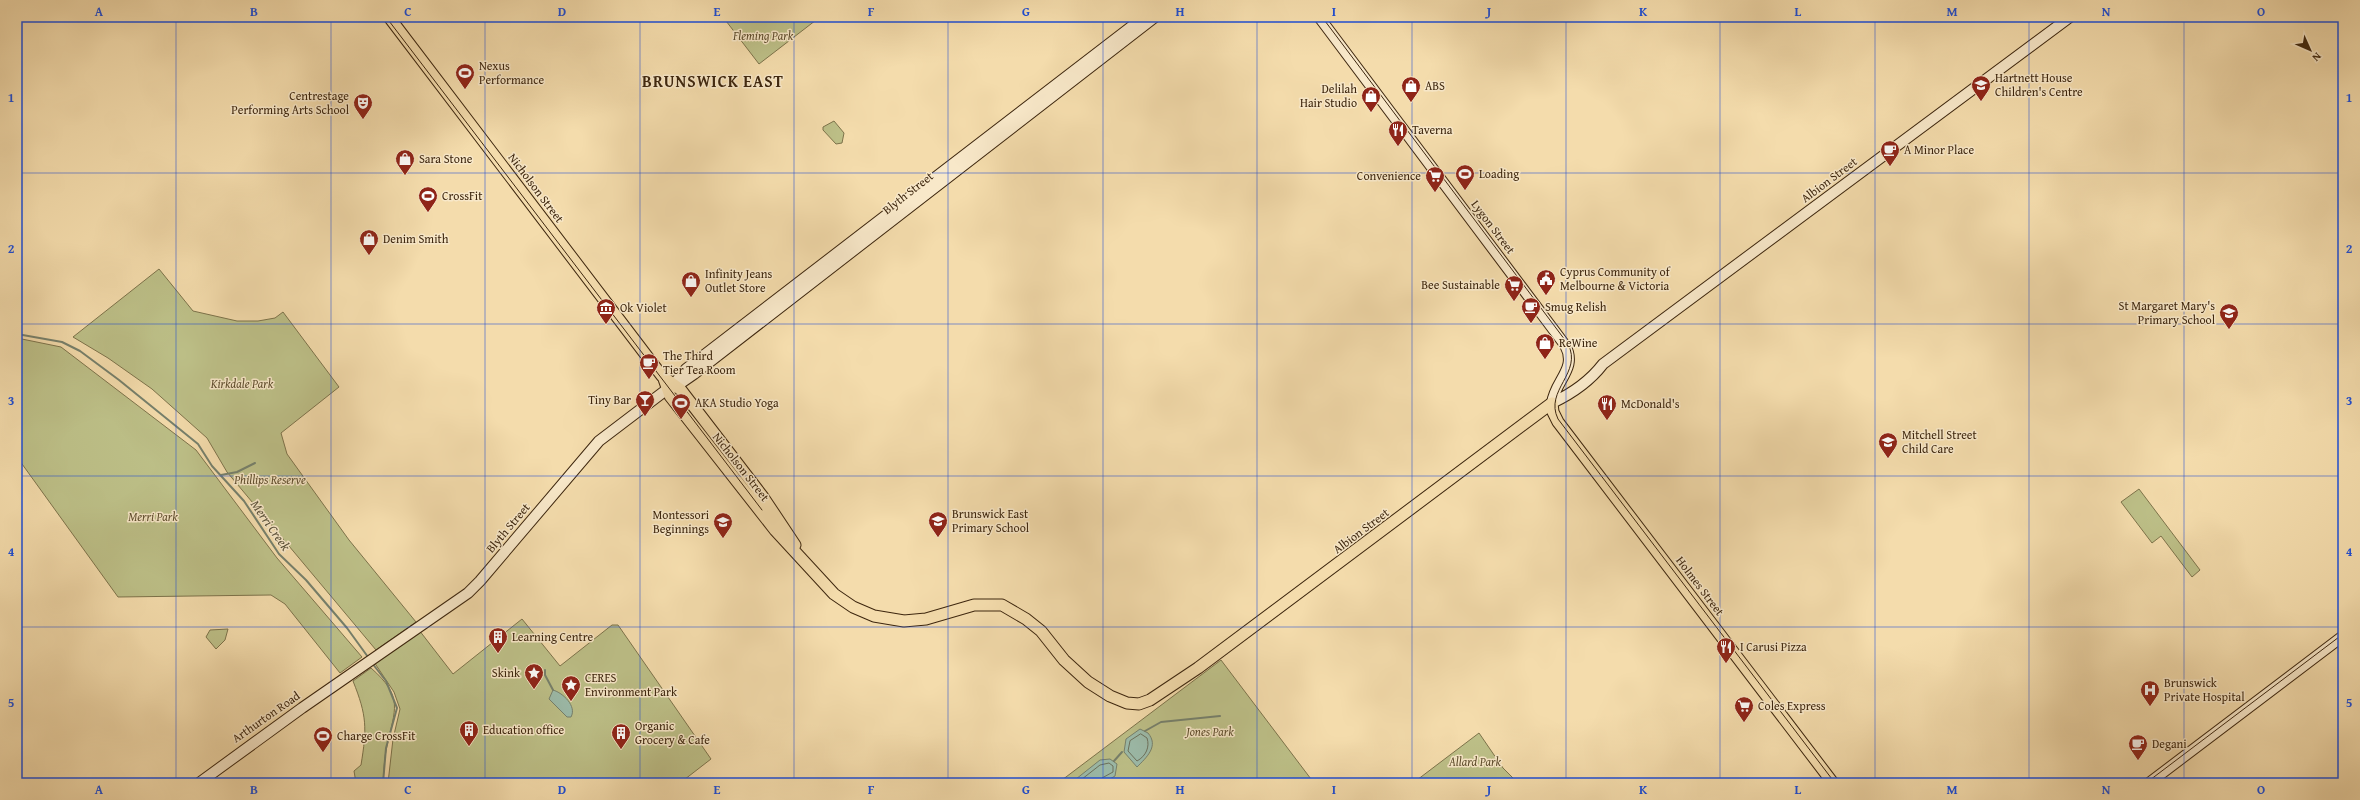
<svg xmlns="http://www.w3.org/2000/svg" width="2360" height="800" font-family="'Gentium Book Plus',serif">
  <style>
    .green { fill: #bdc088; stroke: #7d734b }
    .water { fill: #9cbcab; stroke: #76806c }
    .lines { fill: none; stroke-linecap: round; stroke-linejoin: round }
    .shore { stroke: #6c715c; stroke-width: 1 }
    .stream { stroke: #76806c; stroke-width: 2 }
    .secondary-casing { stroke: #3d260e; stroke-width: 12 }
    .primary-casing { stroke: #3d260e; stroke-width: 13 }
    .secondary { stroke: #f8e8c9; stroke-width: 10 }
    .primary { stroke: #f4dcac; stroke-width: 11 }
    .tram { stroke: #3d260e; stroke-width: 1 }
    .grid { fill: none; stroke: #1d4ed8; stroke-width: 1; stroke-opacity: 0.55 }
    .labels { text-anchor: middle; stroke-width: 3; stroke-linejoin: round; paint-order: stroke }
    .park-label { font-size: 12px; font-style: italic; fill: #5d4c2c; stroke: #f8e8c9 }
    .poi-label { font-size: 12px; fill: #3d260e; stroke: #f8e8c9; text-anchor: start }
    .street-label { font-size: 12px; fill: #3d260e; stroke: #f8e8c9 }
    .water-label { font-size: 13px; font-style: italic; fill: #554c35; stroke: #f8e8c9 }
    .district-label { font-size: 16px; font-weight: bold; letter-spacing: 1px; fill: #3d260e; stroke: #f8e8c9 }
    .neatline { fill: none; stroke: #1d4ed8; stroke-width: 1.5 }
    .grid-label { font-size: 13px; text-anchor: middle; font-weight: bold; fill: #1d4ed8 }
  </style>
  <rect width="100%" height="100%" fill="#f4dcac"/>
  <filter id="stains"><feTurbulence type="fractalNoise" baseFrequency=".005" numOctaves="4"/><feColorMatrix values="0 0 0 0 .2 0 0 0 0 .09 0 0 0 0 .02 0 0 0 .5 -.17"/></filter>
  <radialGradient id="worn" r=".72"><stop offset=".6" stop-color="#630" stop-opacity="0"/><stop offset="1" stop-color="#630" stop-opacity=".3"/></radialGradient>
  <!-- green -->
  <path class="green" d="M 723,17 L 820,17 L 759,64 Z
    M 834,121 L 844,133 L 842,143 L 836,144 L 823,130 L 823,127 Z
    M 159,269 L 193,311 L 237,321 L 258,321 L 275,318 L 283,312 L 339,387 L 281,433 L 287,454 L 349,540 L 416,622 L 376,650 L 227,472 L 207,438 L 152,389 L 108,358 L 73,337 Z
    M 17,338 L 61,347 L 196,450 L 277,558 L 362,657 L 340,673 L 285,604 L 271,595 L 118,597 L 17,457 Z
    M 2139,489 L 2200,570 L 2192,577 L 2161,536 L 2152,543 L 2121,502 Z
    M 522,619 L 560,666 L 612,625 L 618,625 L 711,759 L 680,783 L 388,783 L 393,739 L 400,709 L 394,692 L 374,662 L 419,630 L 453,674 Z
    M 228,629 L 225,640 L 216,649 L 206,637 L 210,630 Z
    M 1221,660 L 1314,783 L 1058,783 Z
    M 371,668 C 404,697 395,709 387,746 C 384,758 384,771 383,783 L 356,783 L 354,771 L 361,765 C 367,728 367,716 353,681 Z
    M 1479,733 L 1503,768 L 1517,782 L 1413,783 Z"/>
  <!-- water -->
  <path class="water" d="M 553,690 C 563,693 577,706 571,717 L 567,717 L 549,699 Z
    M 1140,729 L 1148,733 C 1159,746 1147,757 1137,767 L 1124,752 L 1126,739 Z
    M 1110,759 L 1117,764 L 1115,776 L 1103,783 L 1071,783 L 1100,760 Z"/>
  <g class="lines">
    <!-- shore -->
    <path class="shore" d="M 1141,734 L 1147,738 C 1150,747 1146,756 1137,761 L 1128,751 L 1130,741 Z
      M 1077,783 L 1100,765 L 1109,763 L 1113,766 L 1113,772 L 1102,778 L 1101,783"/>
    <!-- stream -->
    <path class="stream" d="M 17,334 L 62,342 L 80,351 L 119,380 L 198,444 L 212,466 L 244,501 L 279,554 L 306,580 L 347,628 L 368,657
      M 221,475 L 237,472 L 255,463
      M 372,663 L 386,681 L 397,708 L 386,748 L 383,783
      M 545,670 L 545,675 L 553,690
      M 1145,731 L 1161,722 L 1220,716
      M 1114,761 L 1122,752"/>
    <defs>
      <path id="secondary" d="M 1319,17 L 1565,345 C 1578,369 1555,380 1552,403
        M 674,384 L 681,383 L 694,374 L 1155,17
        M 1552,403 C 1571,394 1590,381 1603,364 L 2070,17
        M 199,783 L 302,708 L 468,593 L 480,581 L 599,441 L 674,384 L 686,369 L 1144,17
        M 2149,783 L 2343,636"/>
      <path id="primary" d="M 389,17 L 662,376 L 681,390 L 763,497 L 795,545
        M 663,376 L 670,396 L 775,530 L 834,594 L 853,607 L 874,616 L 904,621 L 926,619 L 974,605 L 1002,605 L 1026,619 L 1041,631 L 1064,660 L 1088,682 L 1110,696 L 1127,703 L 1139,704 L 1150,700 L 1198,668 L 1552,403
        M 1552,403 L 1553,412 L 1558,422 L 1833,783"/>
    </defs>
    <!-- secondary casing -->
    <use href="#secondary" class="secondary-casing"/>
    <!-- primary casing -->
    <use href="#primary" class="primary-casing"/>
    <!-- secondary -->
    <use href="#secondary" class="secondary"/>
    <!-- primary -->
    <use href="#primary" class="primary"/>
    <!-- tram -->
    <path class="tram" d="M 386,17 L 762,510
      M 1322,17 L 1568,344 C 1583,373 1544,390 1558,419 L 1835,783
      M 2146,783 L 2343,634"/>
  </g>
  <!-- grid -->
  <path class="grid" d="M 176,17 L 176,783M 331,17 L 331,783M 485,17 L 485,783M 640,17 L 640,783M 794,17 L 794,783M 948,17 L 948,783M 1103,17 L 1103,783M 1257,17 L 1257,783M 1412,17 L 1412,783M 1566,17 L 1566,783M 1720,17 L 1720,783M 1875,17 L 1875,783M 2029,17 L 2029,783M 2184,17 L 2184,783M 17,173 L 2343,173M 17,324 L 2343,324M 17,476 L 2343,476M 17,627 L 2343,627"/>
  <!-- icons -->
  <defs>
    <symbol id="stadium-pin" viewBox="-11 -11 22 30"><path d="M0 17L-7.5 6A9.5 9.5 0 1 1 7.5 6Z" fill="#8f2418" stroke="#f8e8c9"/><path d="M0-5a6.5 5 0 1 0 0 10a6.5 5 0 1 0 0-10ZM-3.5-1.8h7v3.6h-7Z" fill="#fff"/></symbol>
    <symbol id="school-pin" viewBox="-11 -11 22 30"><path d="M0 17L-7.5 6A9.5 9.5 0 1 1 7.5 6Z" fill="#8f2418" stroke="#f8e8c9"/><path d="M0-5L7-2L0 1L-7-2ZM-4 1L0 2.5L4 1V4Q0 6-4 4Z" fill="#fff"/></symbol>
    <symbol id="shop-pin" viewBox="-11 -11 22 30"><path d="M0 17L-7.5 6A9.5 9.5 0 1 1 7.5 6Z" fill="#8f2418" stroke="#f8e8c9"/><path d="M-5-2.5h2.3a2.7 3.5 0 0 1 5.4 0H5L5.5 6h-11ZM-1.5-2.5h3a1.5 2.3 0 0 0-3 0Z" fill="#fff"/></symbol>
    <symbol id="theatre-pin" viewBox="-11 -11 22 30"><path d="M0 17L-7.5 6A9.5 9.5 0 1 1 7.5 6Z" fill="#8f2418" stroke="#f8e8c9"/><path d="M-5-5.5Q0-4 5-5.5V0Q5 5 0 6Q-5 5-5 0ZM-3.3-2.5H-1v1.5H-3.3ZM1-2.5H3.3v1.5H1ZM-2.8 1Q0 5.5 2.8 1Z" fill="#fff"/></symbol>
    <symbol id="restaurant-pin" viewBox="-11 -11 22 30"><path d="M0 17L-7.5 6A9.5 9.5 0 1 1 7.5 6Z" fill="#8f2418" stroke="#f8e8c9"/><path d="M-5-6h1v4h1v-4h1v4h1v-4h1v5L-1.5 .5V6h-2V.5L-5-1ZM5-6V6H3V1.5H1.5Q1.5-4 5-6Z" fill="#fff"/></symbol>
    <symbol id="cafe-pin" viewBox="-11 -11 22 30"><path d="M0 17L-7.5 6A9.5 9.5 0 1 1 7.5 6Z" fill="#8f2418" stroke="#f8e8c9"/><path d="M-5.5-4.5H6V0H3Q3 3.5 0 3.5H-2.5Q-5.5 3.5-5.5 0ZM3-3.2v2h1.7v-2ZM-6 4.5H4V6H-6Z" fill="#fff"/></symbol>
    <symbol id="supermarket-pin" viewBox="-11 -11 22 30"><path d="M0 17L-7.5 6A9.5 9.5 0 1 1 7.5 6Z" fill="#8f2418" stroke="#f8e8c9"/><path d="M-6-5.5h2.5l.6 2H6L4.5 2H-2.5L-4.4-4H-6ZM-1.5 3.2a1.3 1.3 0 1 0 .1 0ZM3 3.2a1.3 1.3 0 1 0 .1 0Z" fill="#fff"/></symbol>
    <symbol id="civic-pin" viewBox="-11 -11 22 30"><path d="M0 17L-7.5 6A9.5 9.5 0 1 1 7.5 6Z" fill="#8f2418" stroke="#f8e8c9"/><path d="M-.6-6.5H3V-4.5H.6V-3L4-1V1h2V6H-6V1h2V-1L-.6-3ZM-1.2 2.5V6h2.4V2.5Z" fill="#fff"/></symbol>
    <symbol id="museum-pin" viewBox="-11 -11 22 30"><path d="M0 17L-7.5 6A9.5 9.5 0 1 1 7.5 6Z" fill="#8f2418" stroke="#f8e8c9"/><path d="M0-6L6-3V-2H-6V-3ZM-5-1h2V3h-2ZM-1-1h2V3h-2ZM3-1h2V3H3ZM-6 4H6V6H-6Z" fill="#fff"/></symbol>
    <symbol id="bar-pin" viewBox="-11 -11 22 30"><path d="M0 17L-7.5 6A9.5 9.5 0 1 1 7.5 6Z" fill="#8f2418" stroke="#f8e8c9"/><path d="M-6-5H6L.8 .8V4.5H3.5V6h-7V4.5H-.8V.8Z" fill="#fff"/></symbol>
    <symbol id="building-pin" viewBox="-11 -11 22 30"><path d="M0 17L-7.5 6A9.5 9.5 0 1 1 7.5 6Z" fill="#8f2418" stroke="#f8e8c9"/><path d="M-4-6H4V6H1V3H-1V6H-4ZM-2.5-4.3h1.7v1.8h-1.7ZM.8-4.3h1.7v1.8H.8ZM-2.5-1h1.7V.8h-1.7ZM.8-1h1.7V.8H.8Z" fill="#fff"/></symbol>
    <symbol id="sight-pin" viewBox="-11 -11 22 30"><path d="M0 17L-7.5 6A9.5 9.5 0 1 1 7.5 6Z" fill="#8f2418" stroke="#f8e8c9"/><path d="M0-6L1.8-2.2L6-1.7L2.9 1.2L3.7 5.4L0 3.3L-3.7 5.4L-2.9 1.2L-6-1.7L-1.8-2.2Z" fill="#fff"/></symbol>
    <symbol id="hospital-pin" viewBox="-11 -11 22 30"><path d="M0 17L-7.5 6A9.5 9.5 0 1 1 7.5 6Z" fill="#8f2418" stroke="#f8e8c9"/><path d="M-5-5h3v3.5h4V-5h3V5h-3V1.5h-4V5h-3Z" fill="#fff"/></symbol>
  </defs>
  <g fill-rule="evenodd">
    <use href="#stadium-pin" x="454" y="62" width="22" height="30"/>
    <use href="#school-pin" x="1970" y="74" width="22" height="30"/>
    <use href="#shop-pin" x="1400" y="75" width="22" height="30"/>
    <use href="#shop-pin" x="1360" y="85" width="22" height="30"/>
    <use href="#theatre-pin" x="352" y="92" width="22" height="30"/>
    <use href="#restaurant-pin" x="1387" y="119" width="22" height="30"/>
    <use href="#cafe-pin" x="1879" y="139" width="22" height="30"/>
    <use href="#shop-pin" x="394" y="148" width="22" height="30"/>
    <use href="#stadium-pin" x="1454" y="163" width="22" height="30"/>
    <use href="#supermarket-pin" x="1424" y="165" width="22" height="30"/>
    <use href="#stadium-pin" x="417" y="185" width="22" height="30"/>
    <use href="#shop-pin" x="358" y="228" width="22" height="30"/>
    <use href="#civic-pin" x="1535" y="268" width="22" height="30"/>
    <use href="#shop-pin" x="680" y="270" width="22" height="30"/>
    <use href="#supermarket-pin" x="1503" y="274" width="22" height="30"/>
    <use href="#cafe-pin" x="1520" y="296" width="22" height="30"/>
    <use href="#museum-pin" x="595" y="297" width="22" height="30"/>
    <use href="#school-pin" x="2218" y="302" width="22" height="30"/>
    <use href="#shop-pin" x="1534" y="332" width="22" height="30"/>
    <use href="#cafe-pin" x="638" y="352" width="22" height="30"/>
    <use href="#bar-pin" x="634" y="389" width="22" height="30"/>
    <use href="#stadium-pin" x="670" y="392" width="22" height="30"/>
    <use href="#restaurant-pin" x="1596" y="393" width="22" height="30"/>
    <use href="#school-pin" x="1877" y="431" width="22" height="30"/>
    <use href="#school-pin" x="927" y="510" width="22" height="30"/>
    <use href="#school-pin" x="712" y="511" width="22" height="30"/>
    <use href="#building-pin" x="487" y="626" width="22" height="30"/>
    <use href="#restaurant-pin" x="1715" y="636" width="22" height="30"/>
    <use href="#sight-pin" x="523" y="662" width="22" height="30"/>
    <use href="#sight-pin" x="560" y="674" width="22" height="30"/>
    <use href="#hospital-pin" x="2139" y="679" width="22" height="30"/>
    <use href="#supermarket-pin" x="1733" y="695" width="22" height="30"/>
    <use href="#building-pin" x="458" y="719" width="22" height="30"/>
    <use href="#building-pin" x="610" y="722" width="22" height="30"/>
    <use href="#stadium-pin" x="312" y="725" width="22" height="30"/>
    <use href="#cafe-pin" x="2127" y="733" width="22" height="30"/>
  </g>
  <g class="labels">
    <!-- park labels -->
    <g class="park-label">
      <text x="763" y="40">Fleming Park</text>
      <text x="242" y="388">Kirkdale Park</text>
      <text x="270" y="484">Phillips Reserve</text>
      <text x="153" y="521">Merri Park</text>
      <text x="1210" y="736">Jones Park</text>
      <text x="1475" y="766">Allard Park</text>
    </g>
    <!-- poi labels -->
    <g class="poi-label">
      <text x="479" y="70">Nexus<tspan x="479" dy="14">Performance</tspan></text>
      <text x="1995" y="82">Hartnett House<tspan x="1995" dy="14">Children's Centre</tspan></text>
      <text x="1425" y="90">ABS</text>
      <text x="1357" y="93" text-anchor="end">Delilah<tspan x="1357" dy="14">Hair Studio</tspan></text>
      <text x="349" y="100" text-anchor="end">Centrestage<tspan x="349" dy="14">Performing Arts School</tspan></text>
      <text x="1412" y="134">Taverna</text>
      <text x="1904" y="154">A Minor Place</text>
      <text x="419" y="163">Sara Stone</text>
      <text x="1479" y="178">Loading</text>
      <text x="1421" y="180" text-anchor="end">Convenience</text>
      <text x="442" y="200">CrossFit</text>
      <text x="383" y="243">Denim Smith</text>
      <text x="1560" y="276">Cyprus Community of<tspan x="1560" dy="14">Melbourne &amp; Victoria</tspan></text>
      <text x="705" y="278">Infinity Jeans<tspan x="705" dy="14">Outlet Store</tspan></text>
      <text x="1500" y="289" text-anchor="end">Bee Sustainable</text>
      <text x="2215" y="310" text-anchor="end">St Margaret Mary's<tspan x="2215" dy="14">Primary School</tspan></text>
      <text x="1545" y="311">Smug Relish</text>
      <text x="620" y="312">Ok Violet</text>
      <text x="1559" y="347">ReWine</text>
      <text x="663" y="360">The Third<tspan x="663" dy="14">Tier Tea Room</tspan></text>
      <text x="631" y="404" text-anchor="end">Tiny Bar</text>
      <text x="695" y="407">AKA Studio Yoga</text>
      <text x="1621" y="408">McDonald's</text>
      <text x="1902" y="439">Mitchell Street<tspan x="1902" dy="14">Child Care</tspan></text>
      <text x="952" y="518">Brunswick East<tspan x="952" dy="14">Primary School</tspan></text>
      <text x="709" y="519" text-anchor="end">Montessori<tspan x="709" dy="14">Beginnings</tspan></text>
      <text x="512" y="641">Learning Centre</text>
      <text x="1740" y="651">I Carusi Pizza</text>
      <text x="520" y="677" text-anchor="end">Skink</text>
      <text x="585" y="682">CERES<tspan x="585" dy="14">Environment Park</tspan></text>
      <text x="2164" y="687">Brunswick<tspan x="2164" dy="14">Private Hospital</tspan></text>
      <text x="1758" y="710">Coles Express</text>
      <text x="635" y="730">Organic<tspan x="635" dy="14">Grocery &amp; Cafe</tspan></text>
      <text x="483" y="734">Education office</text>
      <text x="337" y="740">Charge CrossFit</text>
      <text x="2152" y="748">Degani</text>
    </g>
    <!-- street labels -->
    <g class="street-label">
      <text transform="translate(1829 180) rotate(-37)" y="4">Albion Street</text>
      <text transform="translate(536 188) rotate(53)" y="4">Nicholson Street</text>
      <text transform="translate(908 193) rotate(-38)" y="4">Blyth Street</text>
      <text transform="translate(1493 227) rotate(53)" y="4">Lygon Street</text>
      <text transform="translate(741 467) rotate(52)" y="4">Nicholson Street</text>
      <text transform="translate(508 528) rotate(-50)" y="4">Blyth Street</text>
      <text transform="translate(1361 531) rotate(-37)" y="4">Albion Street</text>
      <text transform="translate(1700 586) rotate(53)" y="4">Holmes Street</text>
      <text transform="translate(266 717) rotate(-35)" y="4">Arthurton Road</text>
    </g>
    <!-- water labels -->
    <g class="water-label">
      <text transform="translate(271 525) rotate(55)" y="5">Merri Creek</text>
    </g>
    <!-- district labels -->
    <g class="district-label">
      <text x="713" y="87">BRUNSWICK EAST</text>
    </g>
  </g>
  <!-- margin -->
  <rect width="2360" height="800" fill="none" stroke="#f4dcac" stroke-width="44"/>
  <!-- north arrow -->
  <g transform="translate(2310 50) rotate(135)" stroke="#f8e8c9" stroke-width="3" paint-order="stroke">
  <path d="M0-3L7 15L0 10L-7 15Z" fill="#3d260e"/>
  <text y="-6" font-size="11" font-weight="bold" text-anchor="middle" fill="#3d260e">N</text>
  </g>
  <rect x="22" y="22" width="2316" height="756" class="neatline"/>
  <g class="grid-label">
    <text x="99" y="16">A</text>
    <text x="254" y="16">B</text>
    <text x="408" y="16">C</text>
    <text x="562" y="16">D</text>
    <text x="717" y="16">E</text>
    <text x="871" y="16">F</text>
    <text x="1026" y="16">G</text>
    <text x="1180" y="16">H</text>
    <text x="1334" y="16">I</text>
    <text x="1489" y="16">J</text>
    <text x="1643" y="16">K</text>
    <text x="1798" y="16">L</text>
    <text x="1952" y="16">M</text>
    <text x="2106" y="16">N</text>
    <text x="2261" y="16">O</text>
    <text x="11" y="102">1</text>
    <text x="2349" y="102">1</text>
    <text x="11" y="253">2</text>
    <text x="2349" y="253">2</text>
    <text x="11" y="405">3</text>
    <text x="2349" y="405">3</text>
    <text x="11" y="556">4</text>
    <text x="2349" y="556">4</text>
    <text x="11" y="707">5</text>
    <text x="2349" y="707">5</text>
    <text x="99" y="794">A</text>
    <text x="254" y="794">B</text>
    <text x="408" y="794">C</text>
    <text x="562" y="794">D</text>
    <text x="717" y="794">E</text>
    <text x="871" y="794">F</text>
    <text x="1026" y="794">G</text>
    <text x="1180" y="794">H</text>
    <text x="1334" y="794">I</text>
    <text x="1489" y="794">J</text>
    <text x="1643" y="794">K</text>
    <text x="1798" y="794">L</text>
    <text x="1952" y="794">M</text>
    <text x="2106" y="794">N</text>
    <text x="2261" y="794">O</text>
  </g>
  <rect width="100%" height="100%" filter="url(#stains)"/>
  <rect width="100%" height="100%" fill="url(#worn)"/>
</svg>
